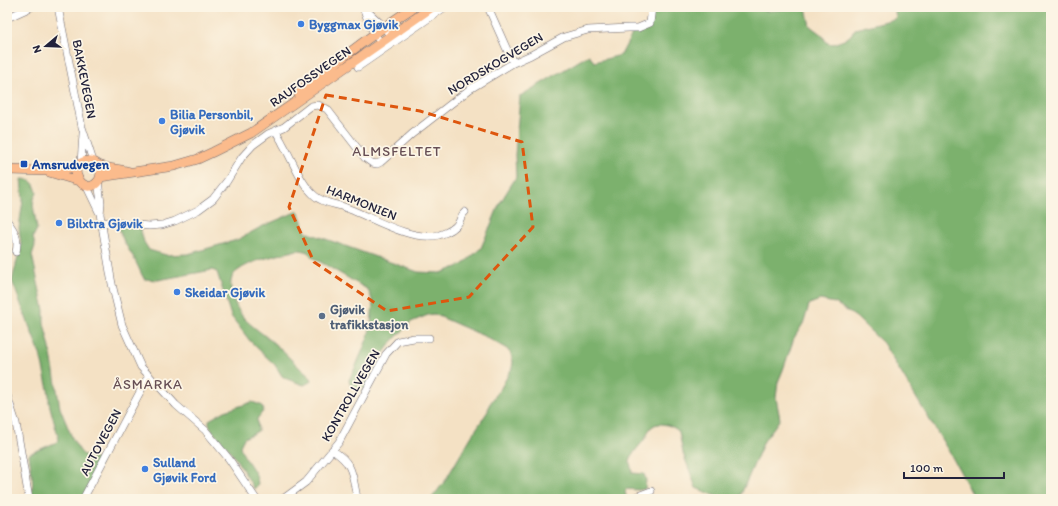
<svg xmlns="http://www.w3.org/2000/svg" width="1058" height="506" font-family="Itim,sans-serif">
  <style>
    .forest { fill: #7bb16d; stroke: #4e6a54 }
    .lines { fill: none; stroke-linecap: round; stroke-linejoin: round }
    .minor-casing { stroke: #6c656b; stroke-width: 8 }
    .major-casing { stroke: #6c656b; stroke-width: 10 }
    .minor { stroke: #fff; stroke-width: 7 }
    .major { stroke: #fbbb8c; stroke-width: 9 }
    .marked { fill: none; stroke: #de560e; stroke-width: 3; stroke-dasharray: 8 5; stroke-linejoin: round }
    .shop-dot { fill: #3f7fe0; stroke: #fcf5e5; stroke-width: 1.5 }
    .transit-dot { fill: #1a4fb4; stroke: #fcf5e5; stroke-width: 1.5 }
    .service-dot { fill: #5c6f8a; stroke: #fcf5e5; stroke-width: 1.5 }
    .labels { text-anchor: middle; stroke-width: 3.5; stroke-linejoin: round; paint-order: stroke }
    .shop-label { font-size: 13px; font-weight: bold; fill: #366cbe; stroke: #fcf5e5; text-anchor: start }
    .street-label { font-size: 13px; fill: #22223b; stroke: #fcf5e5 }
    .transit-label { font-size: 13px; font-weight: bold; fill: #164399; stroke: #fcf5e5; text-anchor: start }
    .service-label { font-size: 13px; font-weight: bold; fill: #4e5e75; stroke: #fcf5e5; text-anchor: start }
    .neighbourhood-label { font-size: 14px; letter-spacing: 1px; fill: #664e54; stroke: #fcf5e5 }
  </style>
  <rect width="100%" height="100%" fill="#fcf5e5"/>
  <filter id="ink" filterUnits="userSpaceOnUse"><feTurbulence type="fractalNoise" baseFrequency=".025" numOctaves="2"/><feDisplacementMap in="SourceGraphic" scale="8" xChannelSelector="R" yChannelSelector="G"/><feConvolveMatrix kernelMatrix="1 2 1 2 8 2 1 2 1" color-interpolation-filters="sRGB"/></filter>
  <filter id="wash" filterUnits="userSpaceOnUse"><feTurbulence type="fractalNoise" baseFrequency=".012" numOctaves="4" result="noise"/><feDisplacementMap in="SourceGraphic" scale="16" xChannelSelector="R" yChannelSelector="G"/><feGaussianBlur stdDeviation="0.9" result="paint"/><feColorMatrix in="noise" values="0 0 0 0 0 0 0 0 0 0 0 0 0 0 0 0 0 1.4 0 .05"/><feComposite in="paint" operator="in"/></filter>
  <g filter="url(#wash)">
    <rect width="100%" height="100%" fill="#f4e1c4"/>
    <!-- forest -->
    <path class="forest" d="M 653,7 L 750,7 L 768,11 L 805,7 L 806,8 L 810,26 L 822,35 L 827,43 L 833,44 L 844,40 L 850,36 L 855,29 L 894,19 L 896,17 L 894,7 L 1051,7 L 1051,499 L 975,499 L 951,455 L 883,343 L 856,317 L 835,303 L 820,300 L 812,303 L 809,305 L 804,322 L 794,338 L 783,370 L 778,382 L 776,398 L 780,419 L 764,441 L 739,499 L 717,499 L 716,496 L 696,488 L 683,453 L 679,432 C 675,426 659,421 653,426 C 649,428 648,433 646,437 C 642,444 632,452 630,461 C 630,465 632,470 632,473 L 644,474 L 646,480 L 645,489 L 639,490 L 626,489 L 625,492 L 627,499 L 431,499 L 445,481 L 471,437 L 488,411 L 489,405 L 501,388 L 512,368 L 513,362 L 511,354 L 507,349 L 486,337 L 434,314 L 428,315 L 411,322 L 407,327 L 400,333 L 390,344 L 381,357 L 366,387 C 357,393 351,390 349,380 L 356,366 L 368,337 L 371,324 L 373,303 L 370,294 L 367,289 L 312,257 C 309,251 303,250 297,250 C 277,256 252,259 236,272 C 224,282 235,307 243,317 C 252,327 265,335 276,345 C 288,356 299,368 311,378 L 312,381 L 304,385 L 287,379 L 282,376 L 275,365 L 250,341 L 231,316 L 217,272 L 212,270 L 158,280 L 145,279 L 143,277 L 134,258 L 124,242 L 116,222 L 142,228 L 141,231 L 144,242 L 149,250 L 166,255 L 188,254 L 237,240 L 261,227 L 298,211 L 306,232 L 418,272 L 441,273 L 462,265 L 481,248 L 500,203 L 516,177 L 515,155 L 520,96 L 589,55 L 594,62 L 621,55 L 632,34 C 650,27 648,24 653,7 Z
      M 21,179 C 32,179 35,184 37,193 L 34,199 L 33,205 L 37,229 L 33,237 L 35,246 L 32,255 L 44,310 L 44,323 L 50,348 L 60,408 L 73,440 L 80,451 L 84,455 L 96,459 L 100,462 L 85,499 L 28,499 C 37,490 30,465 29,454 L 57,442 L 59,440 L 49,403 L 49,394 L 40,354 L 12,281 L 21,244 L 19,228 L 23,200 Z
      M 252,402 L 261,405 L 264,410 L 257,419 L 258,431 L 244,438 L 240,446 C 243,460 258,470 258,485 L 254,489 C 246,475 238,461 228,448 C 222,442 216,436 211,429 C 209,426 209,423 209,420 L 225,411 Z"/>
  </g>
  <g filter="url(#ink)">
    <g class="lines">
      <defs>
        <path id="minor" d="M 58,7 L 82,127 L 93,161
          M 363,7 L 370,26 L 380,42
          M 488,7 L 513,63
          M 364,8 L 380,23 L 390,35
          M 7,18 L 31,7
          M 358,67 L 445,7
          M 276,131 C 278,136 281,139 283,144 C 293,161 300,183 315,196 C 324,204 338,204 349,209 C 373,218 412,242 439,235 C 446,233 455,229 459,222 C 461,218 461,215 465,212
          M 81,163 L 83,134
          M 98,181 L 101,203 L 100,214 L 112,284 L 122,325 L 141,367 L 176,405 L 205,430 L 229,459 L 256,499
          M 86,185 L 99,212
          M 7,221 C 15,231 19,239 16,252
          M 102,222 L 149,226 L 162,225 L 175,221 L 198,210 L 213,199 L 227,181 L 242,157 L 253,145 L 268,134 L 284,127 L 311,106 L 318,105 L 327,109 L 365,158 L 372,163 L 377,164 L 381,162 L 412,134 L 470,89 L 513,63 L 531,55 L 564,37 L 588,30 L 629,28 L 638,28 L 650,23 L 652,7
          M 7,395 L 16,423 L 29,499
          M 332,450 C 354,464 352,474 357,498 L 359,499
          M 83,499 L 149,375
          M 283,499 L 306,482 L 339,442 L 386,354 L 398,341 L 414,338 L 429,338
          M 630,499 L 651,491"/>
        <path id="major" d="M 298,93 C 335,63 373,33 414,7
          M 98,165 C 101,170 102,175 99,180 C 85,201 62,163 88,161 C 93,160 95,163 99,165 C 108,169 120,169 130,172
          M 7,170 L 48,171 L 78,167
          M 49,172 L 79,181
          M 100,177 L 174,166 L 198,159 L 213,152 L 251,133 L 432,7"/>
      </defs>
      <!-- minor casing -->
      <use href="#minor" class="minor-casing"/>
      <!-- major casing -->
      <use href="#major" class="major-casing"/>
      <!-- minor -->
      <use href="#minor" class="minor"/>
      <!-- major -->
      <use href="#major" class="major"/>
    </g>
  </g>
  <!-- marked area -->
  <path class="marked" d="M 326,95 L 420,111 L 522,142 L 533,227 L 469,297 L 387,311 L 314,262 L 289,207 Z"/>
  <!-- markers -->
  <g class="shop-dot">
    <circle cx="301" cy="24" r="4"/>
    <circle cx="162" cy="121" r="4"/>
    <circle cx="59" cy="223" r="4"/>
    <circle cx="177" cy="292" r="4"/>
    <circle cx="145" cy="469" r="4"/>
  </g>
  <rect class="transit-dot" x="20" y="160" width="8" height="8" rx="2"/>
  <circle class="service-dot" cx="322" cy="316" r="4"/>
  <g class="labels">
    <!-- shop labels -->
    <g class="shop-label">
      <text x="309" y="29">Byggmax Gjøvik</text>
      <text x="170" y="119">Bilia Personbil,<tspan x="170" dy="15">Gjøvik</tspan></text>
      <text x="67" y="228">Bilxtra Gjøvik</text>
      <text x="185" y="297">Skeidar Gjøvik</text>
      <text x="153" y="467">Sulland<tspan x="153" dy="15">Gjøvik Ford</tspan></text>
    </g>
    <!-- street labels -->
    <g class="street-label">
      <text transform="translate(495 63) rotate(-31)" y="5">NORDSKOGVEGEN</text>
      <text transform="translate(310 76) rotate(-35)" y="5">RAUFOSSVEGEN</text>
      <text transform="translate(85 79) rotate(79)" y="5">BAKKEVEGEN</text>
      <text transform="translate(362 202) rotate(22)" y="5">HARMONIEN</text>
      <text transform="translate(350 395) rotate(-60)" y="5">KONTROLLVEGEN</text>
      <text transform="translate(100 442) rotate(-62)" y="5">AUTOVEGEN</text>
    </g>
    <!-- transit labels -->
    <g class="transit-label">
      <text x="32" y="169">Amsrudvegen</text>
    </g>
    <!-- service labels -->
    <g class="service-label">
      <text x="330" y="314">Gjøvik<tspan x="330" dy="15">trafikkstasjon</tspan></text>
    </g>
    <!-- neighbourhood labels -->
    <g class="neighbourhood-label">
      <text x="397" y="156">ALMSFELTET</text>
      <text x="148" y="389">ÅSMARKA</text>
    </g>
  </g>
  <!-- margin -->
  <rect width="1058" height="506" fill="none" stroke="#fcf5e5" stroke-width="24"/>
  <!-- north arrow -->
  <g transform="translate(46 46) rotate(251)" stroke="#fcf5e5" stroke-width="3" paint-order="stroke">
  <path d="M0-3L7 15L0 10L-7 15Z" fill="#22223b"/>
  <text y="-6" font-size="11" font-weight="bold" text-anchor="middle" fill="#22223b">N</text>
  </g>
  <!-- scale -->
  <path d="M904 472v6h100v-6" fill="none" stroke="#22223b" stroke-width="2"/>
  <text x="910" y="472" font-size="12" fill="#22223b" stroke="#fcf5e5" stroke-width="3" paint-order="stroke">100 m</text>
</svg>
